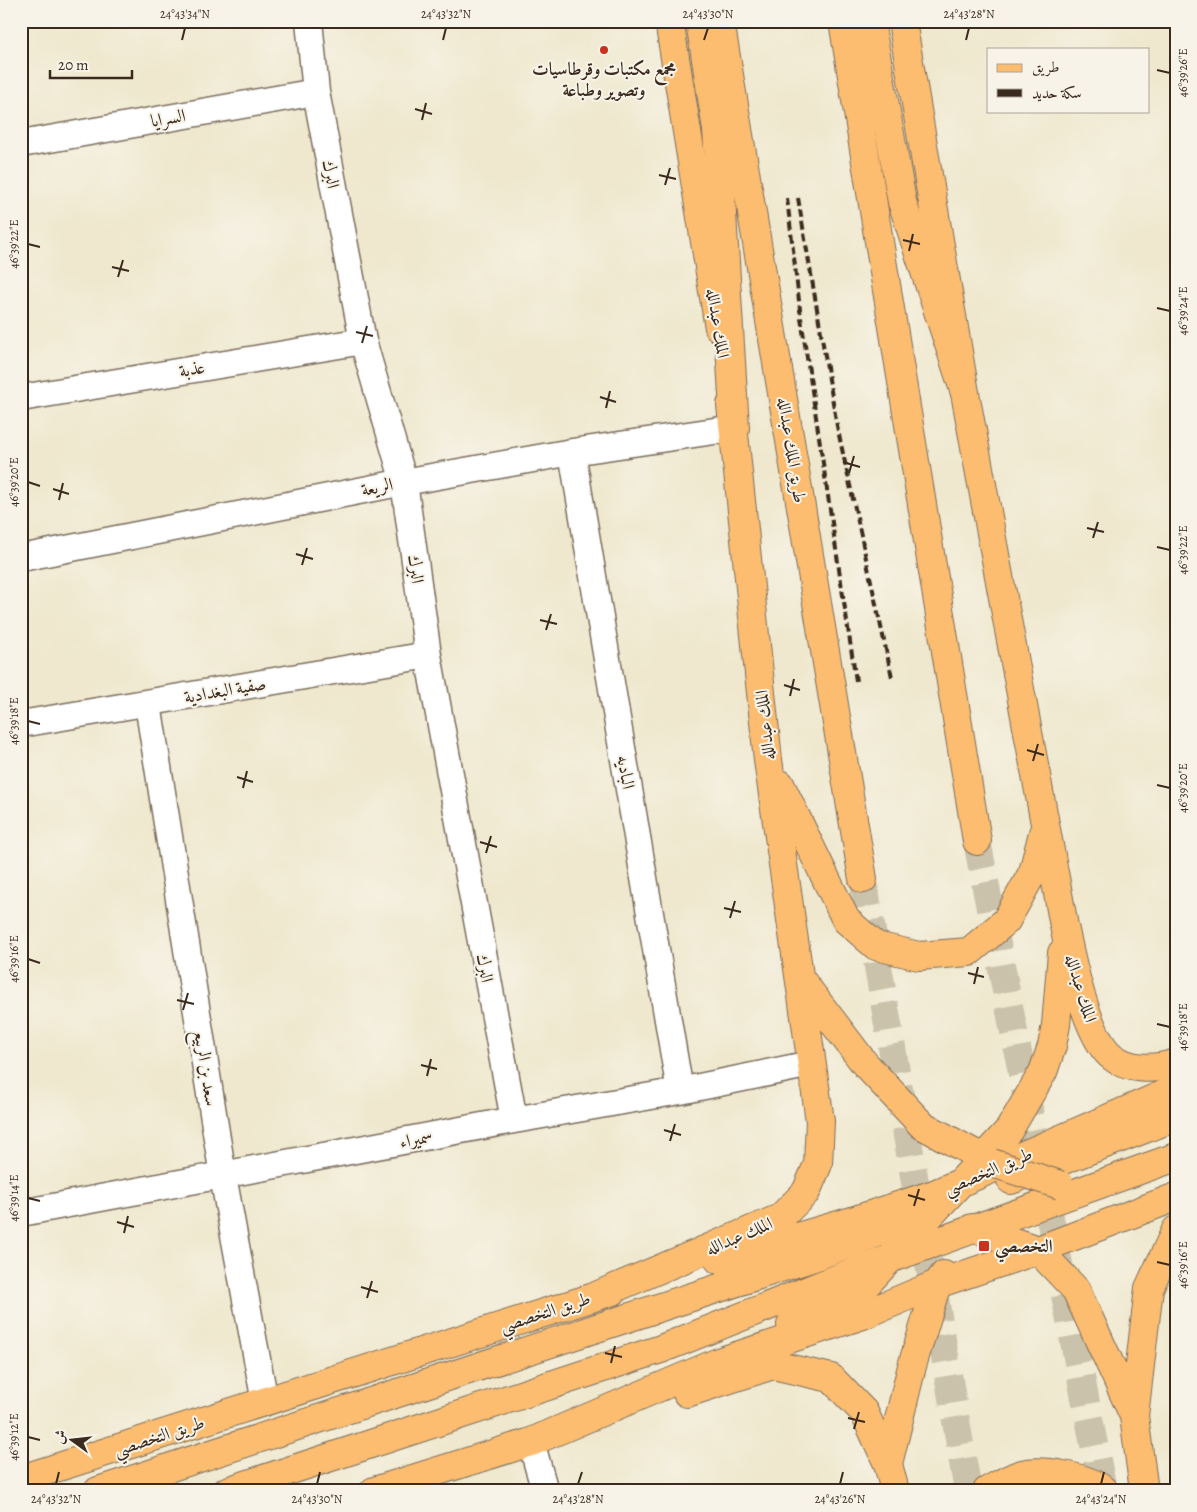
<svg xmlns="http://www.w3.org/2000/svg" width="1197" height="1512" font-family="Alegreya,Amiri,serif">
  <style>
    .lines { fill: none; stroke-linecap: round; stroke-linejoin: round }
    .highway-tunnel { stroke: #cbc2ab; stroke-width: 28; stroke-dasharray: 28 14; stroke-linecap: butt }
    .minor-casing { stroke: #7a6c5c; stroke-width: 29 }
    .major-casing { stroke: #7a6c5c; stroke-width: 30 }
    .highway-casing { stroke: #7a6c5c; stroke-width: 30 }
    .minor { stroke: #fff; stroke-width: 26 }
    .major { stroke: #fcbd6f; stroke-width: 28 }
    .highway { stroke: #fcbd6f; stroke-width: 28 }
    .rail { stroke: #3b2a1e; stroke-width: 4; stroke-dasharray: 8 4; stroke-linecap: butt }
    .major-bridge-casing { stroke: #7a6c5c; stroke-width: 30; stroke-linecap: butt }
    .major-bridge { stroke: #fcbd6f; stroke-width: 28 }
    .ticks { fill: none; stroke: #3b2a1e; stroke-width: 2 }
    .poi-dot { fill: #c8321e; stroke: #f7f3e8; stroke-width: 2 }
    .labels { text-anchor: middle; stroke-width: 4; stroke-linejoin: round; paint-order: stroke }
    .poi-label { font-size: 18px; font-weight: bold; fill: #3b2a1e; stroke: #f7f3e8 }
    .street-label { font-size: 18px; fill: #3b2a1e; stroke: #f7f3e8 }
    .neatline { fill: none; stroke: #3b2a1e; stroke-width: 2 }
    .ticks-label { font-size: 12px; text-anchor: middle; fill: #3b2a1e }
  </style>
  <rect width="100%" height="100%" fill="#f7f3e8"/>
  <filter id="ink" filterUnits="userSpaceOnUse"><feTurbulence type="fractalNoise" baseFrequency=".02" numOctaves="2"/><feDisplacementMap in="SourceGraphic" scale="10" xChannelSelector="R" yChannelSelector="G"/><feConvolveMatrix kernelMatrix="1 2 1 2 8 2 1 2 1" color-interpolation-filters="sRGB"/></filter>
  <filter id="wash" filterUnits="userSpaceOnUse"><feTurbulence type="fractalNoise" baseFrequency=".0096" numOctaves="4" result="noise"/><feDisplacementMap in="SourceGraphic" scale="20" xChannelSelector="R" yChannelSelector="G"/><feGaussianBlur stdDeviation="1.12" result="paint"/><feColorMatrix in="noise" values="0 0 0 0 0 0 0 0 0 0 0 0 0 0 0 0 0 1.4 0 .05"/><feComposite in="paint" operator="in"/></filter>
  <g filter="url(#wash)">
    <rect width="100%" height="100%" fill="#efe8ce"/>
  </g>
  <g filter="url(#ink)">
    <g class="lines">
      <!-- highway-tunnel -->
      <path class="highway-tunnel" d="M 977,841 L 1103,1491
        M 863,879 L 968,1491"/>
      <defs>
        <path id="minor" d="M 309,21 L 316,92 L 363,341 L 404,482 L 428,655 L 514,1120
          M 21,144 L 316,92
          M 21,398 L 363,341
          M 572,452 L 680,1091
          M 21,558 L 404,482 L 572,452 L 735,428
          M 148,704 L 223,1176 L 265,1402
          M 21,724 L 428,655
          M 21,1213 L 514,1120 L 680,1091 L 811,1064
          M 531,1442 L 545,1491"/>
        <path id="major" d="M 669,21 L 719,328
          M 902,21 L 965,393 L 1064,926 C 1071,959 1086,1033 1110,1055 C 1128,1071 1155,1070 1176,1063
          M 780,784 L 846,920 L 876,946 L 919,956 L 969,952 L 1006,921 L 1033,872 L 1043,833
          M 801,980 L 865,1064 L 922,1125 L 992,1163
          M 1011,1180 L 1176,1117
          M 972,1228 L 1038,1250 L 1076,1290 L 1134,1416
          M 719,1260 L 849,1222 L 934,1194 L 1176,1089
          M 596,1296 L 780,1218 L 806,1192 L 818,1164 L 820,1121 L 768,760 L 731,405
          M 791,1325 L 863,1288 L 1009,1130 L 1043,1072 L 1052,1046 L 1056,1025 L 1062,953
          M 687,1393 L 773,1365 L 831,1378 L 864,1412 L 888,1464 L 895,1491
          M 888,1464 L 912,1366 L 937,1284 L 944,1275
          M 21,1479 L 613,1291
          M 98,1491 L 814,1257 L 904,1223
          M 227,1491 L 661,1349 L 861,1269 L 1176,1157
          M 374,1491 L 531,1442 L 721,1361 L 863,1315 L 937,1284 L 1038,1250 L 1176,1197
          M 987,1491 C 998,1485 1011,1477 1022,1474 C 1041,1469 1091,1477 1104,1491
          M 1144,1491 L 1134,1416 L 1149,1288 L 1176,1230"/>
        <path id="highway" d="M 700,21 L 717,130 L 735,428
          M 720,21 L 863,879
          M 843,21 L 977,841
          M 870,21 L 902,202 L 965,393"/>
      </defs>
      <!-- minor casing -->
      <use href="#minor" class="minor-casing"/>
      <!-- major casing -->
      <use href="#major" class="major-casing"/>
      <!-- highway casing -->
      <use href="#highway" class="highway-casing"/>
      <!-- minor -->
      <use href="#minor" class="minor"/>
      <!-- major -->
      <use href="#major" class="major"/>
      <!-- highway -->
      <use href="#highway" class="highway"/>
      <!-- rail -->
      <path class="rail" d="M 787,198 L 801,318 L 856,681
        M 798,198 L 837,426 L 892,677"/>
      <defs>
        <path id="major-bridge" d="M 992,1163 L 1060,1185"/>
      </defs>
      <!-- major-bridge casing -->
      <use href="#major-bridge" class="major-bridge-casing"/>
      <!-- major-bridge -->
      <use href="#major-bridge" class="major-bridge"/>
    </g>
  </g>
  <!-- ticks -->
  <path class="ticks" d="M 182,40 L 185,28M 443,40 L 446,28M 704,40 L 708,28M 966,40 L 969,28M 1157,70 L 1170,73M 415,109 L 432,114M 422,120 L 426,103M 659,175 L 676,179M 665,185 L 670,168M 903,240 L 920,244M 28,244 L 40,247M 909,251 L 913,234M 112,267 L 129,271M 118,277 L 123,260M 1157,308 L 1170,311M 356,332 L 373,336M 362,343 L 367,326M 600,397 L 616,402M 606,408 L 610,391M 843,462 L 860,467M 849,473 L 854,456M 28,482 L 40,486M 53,489 L 69,494M 59,500 L 63,483M 1087,528 L 1104,532M 1093,538 L 1098,522M 1157,547 L 1170,550M 296,554 L 313,559M 302,565 L 307,548M 540,620 L 557,624M 546,630 L 551,614M 784,685 L 800,690M 790,696 L 794,679M 28,721 L 40,724M 1027,750 L 1044,755M 1033,761 L 1038,744M 237,777 L 253,782M 1157,785 L 1170,788M 243,788 L 247,771M 480,842 L 497,847M 486,853 L 491,836M 724,908 L 741,912M 730,918 L 735,901M 28,959 L 40,963M 968,973 L 984,977M 974,984 L 978,967M 177,1000 L 194,1004M 183,1010 L 188,993M 1157,1024 L 1170,1027M 421,1065 L 437,1069M 427,1076 L 431,1059M 664,1130 L 681,1135M 670,1141 L 675,1124M 908,1195 L 925,1200M 28,1198 L 40,1201M 914,1206 L 919,1189M 117,1222 L 134,1227M 124,1233 L 128,1216M 1157,1262 L 1170,1265M 361,1287 L 378,1292M 367,1298 L 372,1281M 605,1353 L 622,1357M 611,1363 L 615,1346M 848,1418 L 865,1422M 854,1429 L 859,1412M 28,1437 L 40,1440M 56,1484 L 59,1472M 317,1484 L 320,1472M 578,1484 L 582,1472M 840,1484 L 843,1472M 1101,1484 L 1104,1472"/>
  <!-- markers -->
  <g class="poi-dot">
    <circle cx="604" cy="50" r="5"/>
    <rect x="978" y="1240" width="12" height="12" rx="2.5"/>
  </g>
  <g class="labels">
    <!-- poi labels -->
    <g class="poi-label">
      <text x="604" y="75">مجمع مكتبات وقرطاسيات<tspan x="604" dy="21">وتصوير وطباعة</tspan></text>
      <text x="995" y="1252" text-anchor="start">التخصصي</text>
    </g>
    <!-- street labels -->
    <g class="street-label">
      <text transform="translate(168 118) rotate(-10)" y="6">السرايا</text>
      <text transform="translate(331 174) rotate(79)" y="6">البرك</text>
      <text transform="translate(718 323) rotate(81)" y="6">الملك عبدالله</text>
      <text transform="translate(192 369) rotate(-10)" y="6">عذبة</text>
      <text transform="translate(792 450) rotate(81)" y="6">طريق الملك عبدالله</text>
      <text transform="translate(377 487) rotate(-11)" y="6">الريعة</text>
      <text transform="translate(416 569) rotate(82)" y="6">البرك</text>
      <text transform="translate(225 690) rotate(-10)" y="6">صفية البغدادية</text>
      <text transform="translate(765 725) rotate(-96)" y="6">الملك عبدالله</text>
      <text transform="translate(626 772) rotate(80)" y="6">الباديه</text>
      <text transform="translate(485 968) rotate(80)" y="6">البرك</text>
      <text transform="translate(1081 988) rotate(73)" y="6">الملك عبدالله</text>
      <text transform="translate(206 1068) rotate(81)" y="6">سعد بن الربيع</text>
      <text transform="translate(416 1139) rotate(-11)" y="6">سميراء</text>
      <text transform="translate(988 1171) rotate(-23)" y="6">طريق التخصصي</text>
      <text transform="translate(739 1236) rotate(-23)" y="6">الملك عبدالله</text>
      <text transform="translate(545 1312) rotate(-18)" y="6">طريق التخصصي</text>
      <text transform="translate(159 1436) rotate(-18)" y="6">طريق التخصصي</text>
    </g>
  </g>
  <!-- margin -->
  <rect width="1197" height="1512" fill="none" stroke="#f7f3e8" stroke-width="55"/>
  <!-- legend -->
  <rect x="987" y="48" width="162" height="65" fill="#f7f3e8" stroke="#aca397"/>
  <rect x="997" y="64" width="25" height="8" fill="#fcbd6f" stroke="#aca397"/>
  <text x="1032" y="72" font-size="15" fill="#3b2a1e">طريق</text>
  <rect x="997" y="89" width="25" height="8" fill="#3b2a1e" stroke="#aca397"/>
  <text x="1032" y="98" font-size="15" fill="#3b2a1e">سكة حديد</text>
  <!-- north arrow -->
  <g transform="translate(72 1440) rotate(285)" stroke="#f7f3e8" stroke-width="4" paint-order="stroke">
  <path d="M0-4L9 19L0 12L-9 19Z" fill="#3b2a1e"/>
  <text y="-8" font-size="14" font-weight="bold" text-anchor="middle" fill="#3b2a1e">ش</text>
  </g>
  <!-- scale -->
  <path d="M50 70v8h82v-8" fill="none" stroke="#3b2a1e" stroke-width="2.5"/>
  <text x="58" y="70" font-size="15" fill="#3b2a1e" stroke="#f7f3e8" stroke-width="4" paint-order="stroke">20 m</text>
  <rect x="28" y="28" width="1142" height="1456" class="neatline"/>
  <g class="ticks-label">
    <text x="185" y="18">24°43'34"N</text>
    <text x="446" y="18">24°43'32"N</text>
    <text x="708" y="18">24°43'30"N</text>
    <text x="969" y="18">24°43'28"N</text>
    <text transform="translate(1183 73) rotate(-90)" y="4">46°39'26"E</text>
    <text transform="translate(14 244) rotate(-90)" y="4">46°39'22"E</text>
    <text transform="translate(1183 311) rotate(-90)" y="4">46°39'24"E</text>
    <text transform="translate(14 482) rotate(-90)" y="4">46°39'20"E</text>
    <text transform="translate(1183 550) rotate(-90)" y="4">46°39'22"E</text>
    <text transform="translate(14 721) rotate(-90)" y="4">46°39'18"E</text>
    <text transform="translate(1183 788) rotate(-90)" y="4">46°39'20"E</text>
    <text transform="translate(14 959) rotate(-90)" y="4">46°39'16"E</text>
    <text transform="translate(1183 1027) rotate(-90)" y="4">46°39'18"E</text>
    <text transform="translate(14 1198) rotate(-90)" y="4">46°39'14"E</text>
    <text transform="translate(1183 1265) rotate(-90)" y="4">46°39'16"E</text>
    <text transform="translate(14 1437) rotate(-90)" y="4">46°39'12"E</text>
    <text x="56" y="1503">24°43'32"N</text>
    <text x="317" y="1503">24°43'30"N</text>
    <text x="578" y="1503">24°43'28"N</text>
    <text x="840" y="1503">24°43'26"N</text>
    <text x="1101" y="1503">24°43'24"N</text>
  </g>
</svg>
